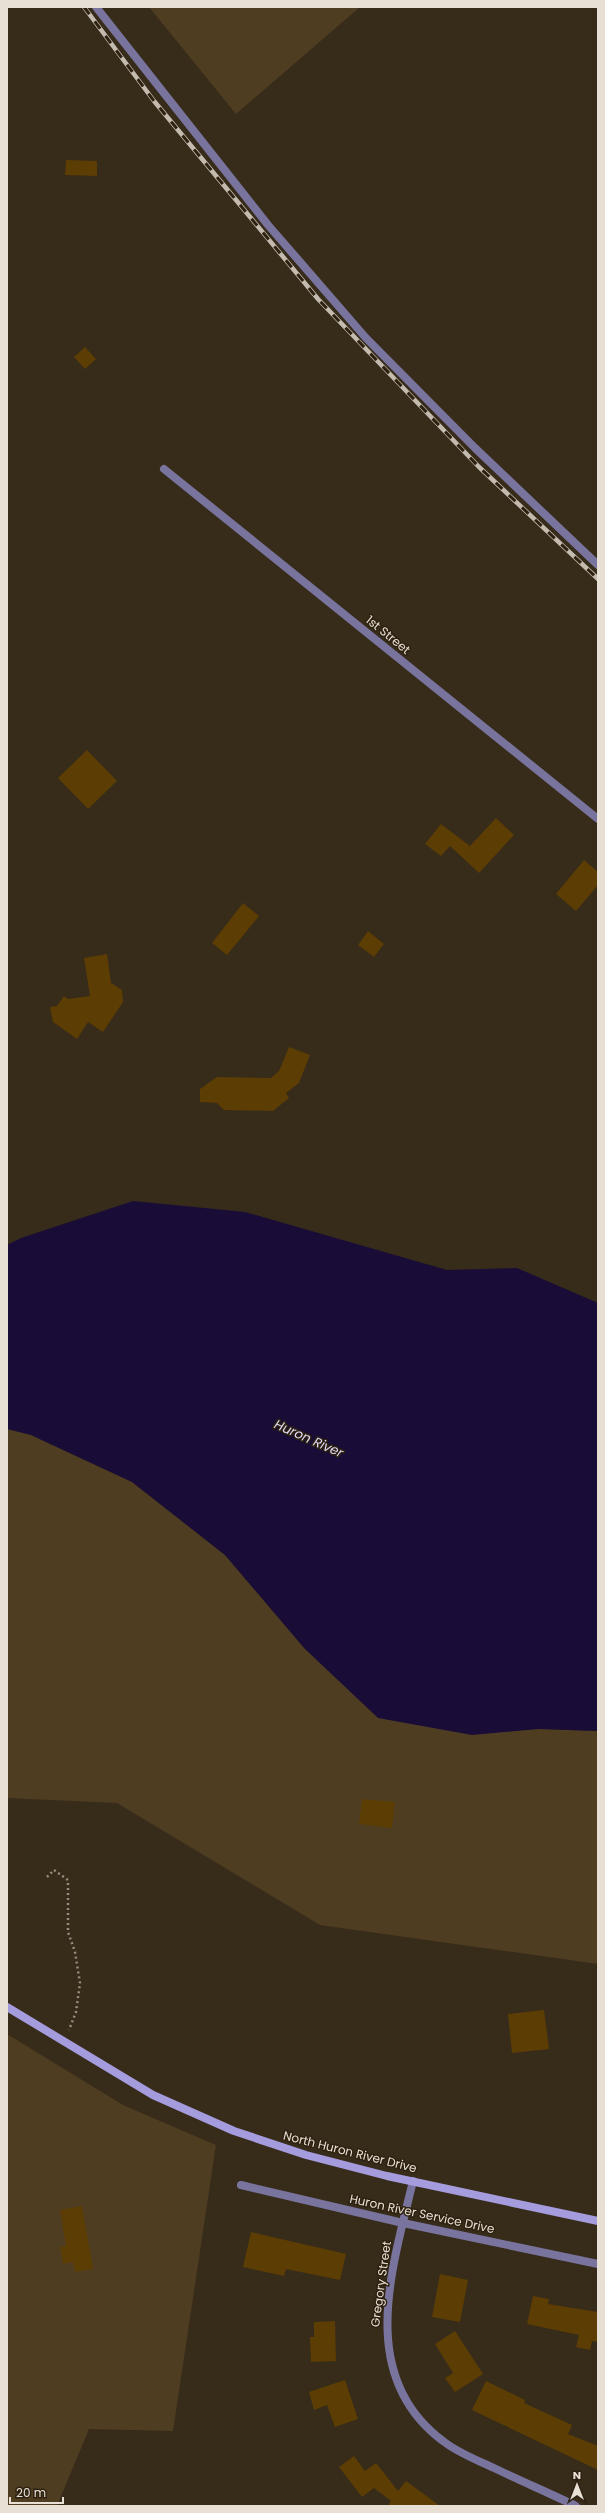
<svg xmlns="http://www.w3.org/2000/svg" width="605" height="2513" font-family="Poppins,sans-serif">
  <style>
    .green { fill: #4f3d22 }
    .water { fill: #190d38 }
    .building { fill: #5c3d04 }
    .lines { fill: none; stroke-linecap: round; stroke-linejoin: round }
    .path { stroke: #968c7f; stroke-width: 2.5; stroke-dasharray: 2 3; stroke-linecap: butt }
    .service { stroke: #79749d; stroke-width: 8 }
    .minor { stroke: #79749d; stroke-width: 8 }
    .secondary { stroke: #a49cdd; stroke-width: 8 }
    .rail-casing { stroke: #c4bbaf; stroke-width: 4.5 }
    .rail { stroke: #2d2110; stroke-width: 3; stroke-dasharray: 9; stroke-linecap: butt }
    .labels { text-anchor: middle; stroke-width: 3; stroke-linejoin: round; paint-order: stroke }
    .street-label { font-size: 12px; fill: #e8e0d5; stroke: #2d2110 }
    .water-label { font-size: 13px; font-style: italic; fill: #dfdcfc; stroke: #2d2110 }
  </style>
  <rect width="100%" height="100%" fill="#372b1a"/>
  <!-- green -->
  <path class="green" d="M 149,7 L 360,7 L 236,114 Z
    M 7,1429 L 31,1435 L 132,1482 L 225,1555 L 305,1649 L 539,1729 L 598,1731 L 598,1964 L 320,1925 L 117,1803 L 7,1798 Z
    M 7,2034 L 123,2105 L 216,2145 L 173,2431 L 89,2429 L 57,2506 L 7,2506 Z"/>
  <!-- water -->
  <path class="water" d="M 133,1201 L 245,1212 L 447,1270 L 517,1268 L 598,1303 L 598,1731 L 539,1729 L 472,1735 L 378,1718 L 305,1649 L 225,1555 L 132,1482 L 31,1435 L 7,1429 L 7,1245 L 21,1238 Z"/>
  <!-- building -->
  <path class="building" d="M 66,160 L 97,161 L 97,176 L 65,175 Z
    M 85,347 L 96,359 L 85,369 L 74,357 Z
    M 87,750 L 117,781 L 88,809 L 58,778 Z
    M 496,818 L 514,835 L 479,873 L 450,846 L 441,856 L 425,844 L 441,824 L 470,846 Z
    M 584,860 L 598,872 L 598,885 L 576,911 L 556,894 Z
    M 243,903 L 259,916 L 227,955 L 212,943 Z
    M 368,931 L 384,944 L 374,957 L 358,945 Z
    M 107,954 L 111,983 L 122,990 L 123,1002 L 103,1032 L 88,1022 L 77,1039 L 53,1022 L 50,1007 L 57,1006 L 64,996 L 68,999 L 90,996 L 84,958 Z
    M 289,1047 L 310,1055 L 299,1083 L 286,1093 L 289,1098 L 273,1111 L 224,1110 L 217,1103 L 200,1102 L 200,1089 L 217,1077 L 271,1078 L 279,1071 Z
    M 362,1799 L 395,1802 L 392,1828 L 359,1824 Z
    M 544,2010 L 549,2049 L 512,2053 L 508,2014 Z
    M 82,2206 L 93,2269 L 75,2272 L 73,2262 L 63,2264 L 60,2247 L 66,2246 L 60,2210 Z
    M 251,2232 L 346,2254 L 340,2280 L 286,2269 L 284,2276 L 243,2267 Z
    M 440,2274 L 468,2280 L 460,2322 L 432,2317 Z
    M 533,2296 L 549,2299 L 548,2304 L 598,2312 L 598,2342 L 592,2341 L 590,2350 L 576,2347 L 579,2335 L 527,2324 Z
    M 335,2321 L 336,2361 L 311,2362 L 310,2337 L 314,2337 L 314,2322 Z
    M 455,2331 L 483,2374 L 455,2392 L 445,2378 L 453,2373 L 435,2344 Z
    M 345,2380 L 358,2419 L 335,2427 L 327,2405 L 314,2410 L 309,2392 Z
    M 486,2381 L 525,2400 L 524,2403 L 572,2425 L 568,2434 L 598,2446 L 598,2470 L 472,2410 Z
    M 354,2456 L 365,2471 L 376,2463 L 398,2491 L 406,2481 L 440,2506 L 388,2506 L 391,2501 L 374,2488 L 362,2497 L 339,2467 Z"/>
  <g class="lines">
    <!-- path -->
    <path class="path" d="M 47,1877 L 54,1870 L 68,1880 L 68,1932 L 75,1952 L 80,1983 L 76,2012 L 69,2030"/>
    <!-- service -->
    <path class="service" d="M 96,7 L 268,225 L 366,338 L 475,448 L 598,565
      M 241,2185 L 403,2223 L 598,2264"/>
    <!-- minor -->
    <path class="minor" d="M 164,469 L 598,819
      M 413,2181 C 392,2269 356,2376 443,2441 C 458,2453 477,2460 494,2468 C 521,2481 549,2493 576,2506"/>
    <!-- secondary -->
    <path class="secondary" d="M 7,2007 L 153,2095 L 234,2131 L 306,2155 L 387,2176 L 598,2221"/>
    <defs>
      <path id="rail" d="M 84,7 L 154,101 L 318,299 L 479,467 L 598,579"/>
    </defs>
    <!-- rail casing -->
    <use href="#rail" class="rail-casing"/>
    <!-- rail -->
    <use href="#rail" class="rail"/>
  </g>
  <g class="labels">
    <!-- street labels -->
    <g class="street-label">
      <text transform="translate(388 635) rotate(39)" y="4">1st Street</text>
      <text transform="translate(350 2152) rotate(14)" y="4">North Huron River Drive</text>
      <text transform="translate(422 2214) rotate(12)" y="4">Huron River Service Drive</text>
      <text transform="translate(381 2284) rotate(-82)" y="4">Gregory Street</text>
    </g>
    <!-- water labels -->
    <g class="water-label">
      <text transform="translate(309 1438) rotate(24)" y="5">Huron River</text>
    </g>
  </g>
  <!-- border -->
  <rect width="605" height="2513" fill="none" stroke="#e8e0d5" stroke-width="16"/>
  <!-- north arrow -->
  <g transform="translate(577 2485)" stroke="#2d2110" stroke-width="3" paint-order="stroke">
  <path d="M0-3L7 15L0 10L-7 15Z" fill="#e8e0d5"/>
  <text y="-6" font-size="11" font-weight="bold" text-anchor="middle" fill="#e8e0d5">N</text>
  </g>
  <!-- scale -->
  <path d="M10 2497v6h53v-6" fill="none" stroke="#e8e0d5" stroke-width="2"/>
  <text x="16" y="2497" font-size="12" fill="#e8e0d5" stroke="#2d2110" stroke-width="3" paint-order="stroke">20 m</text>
</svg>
